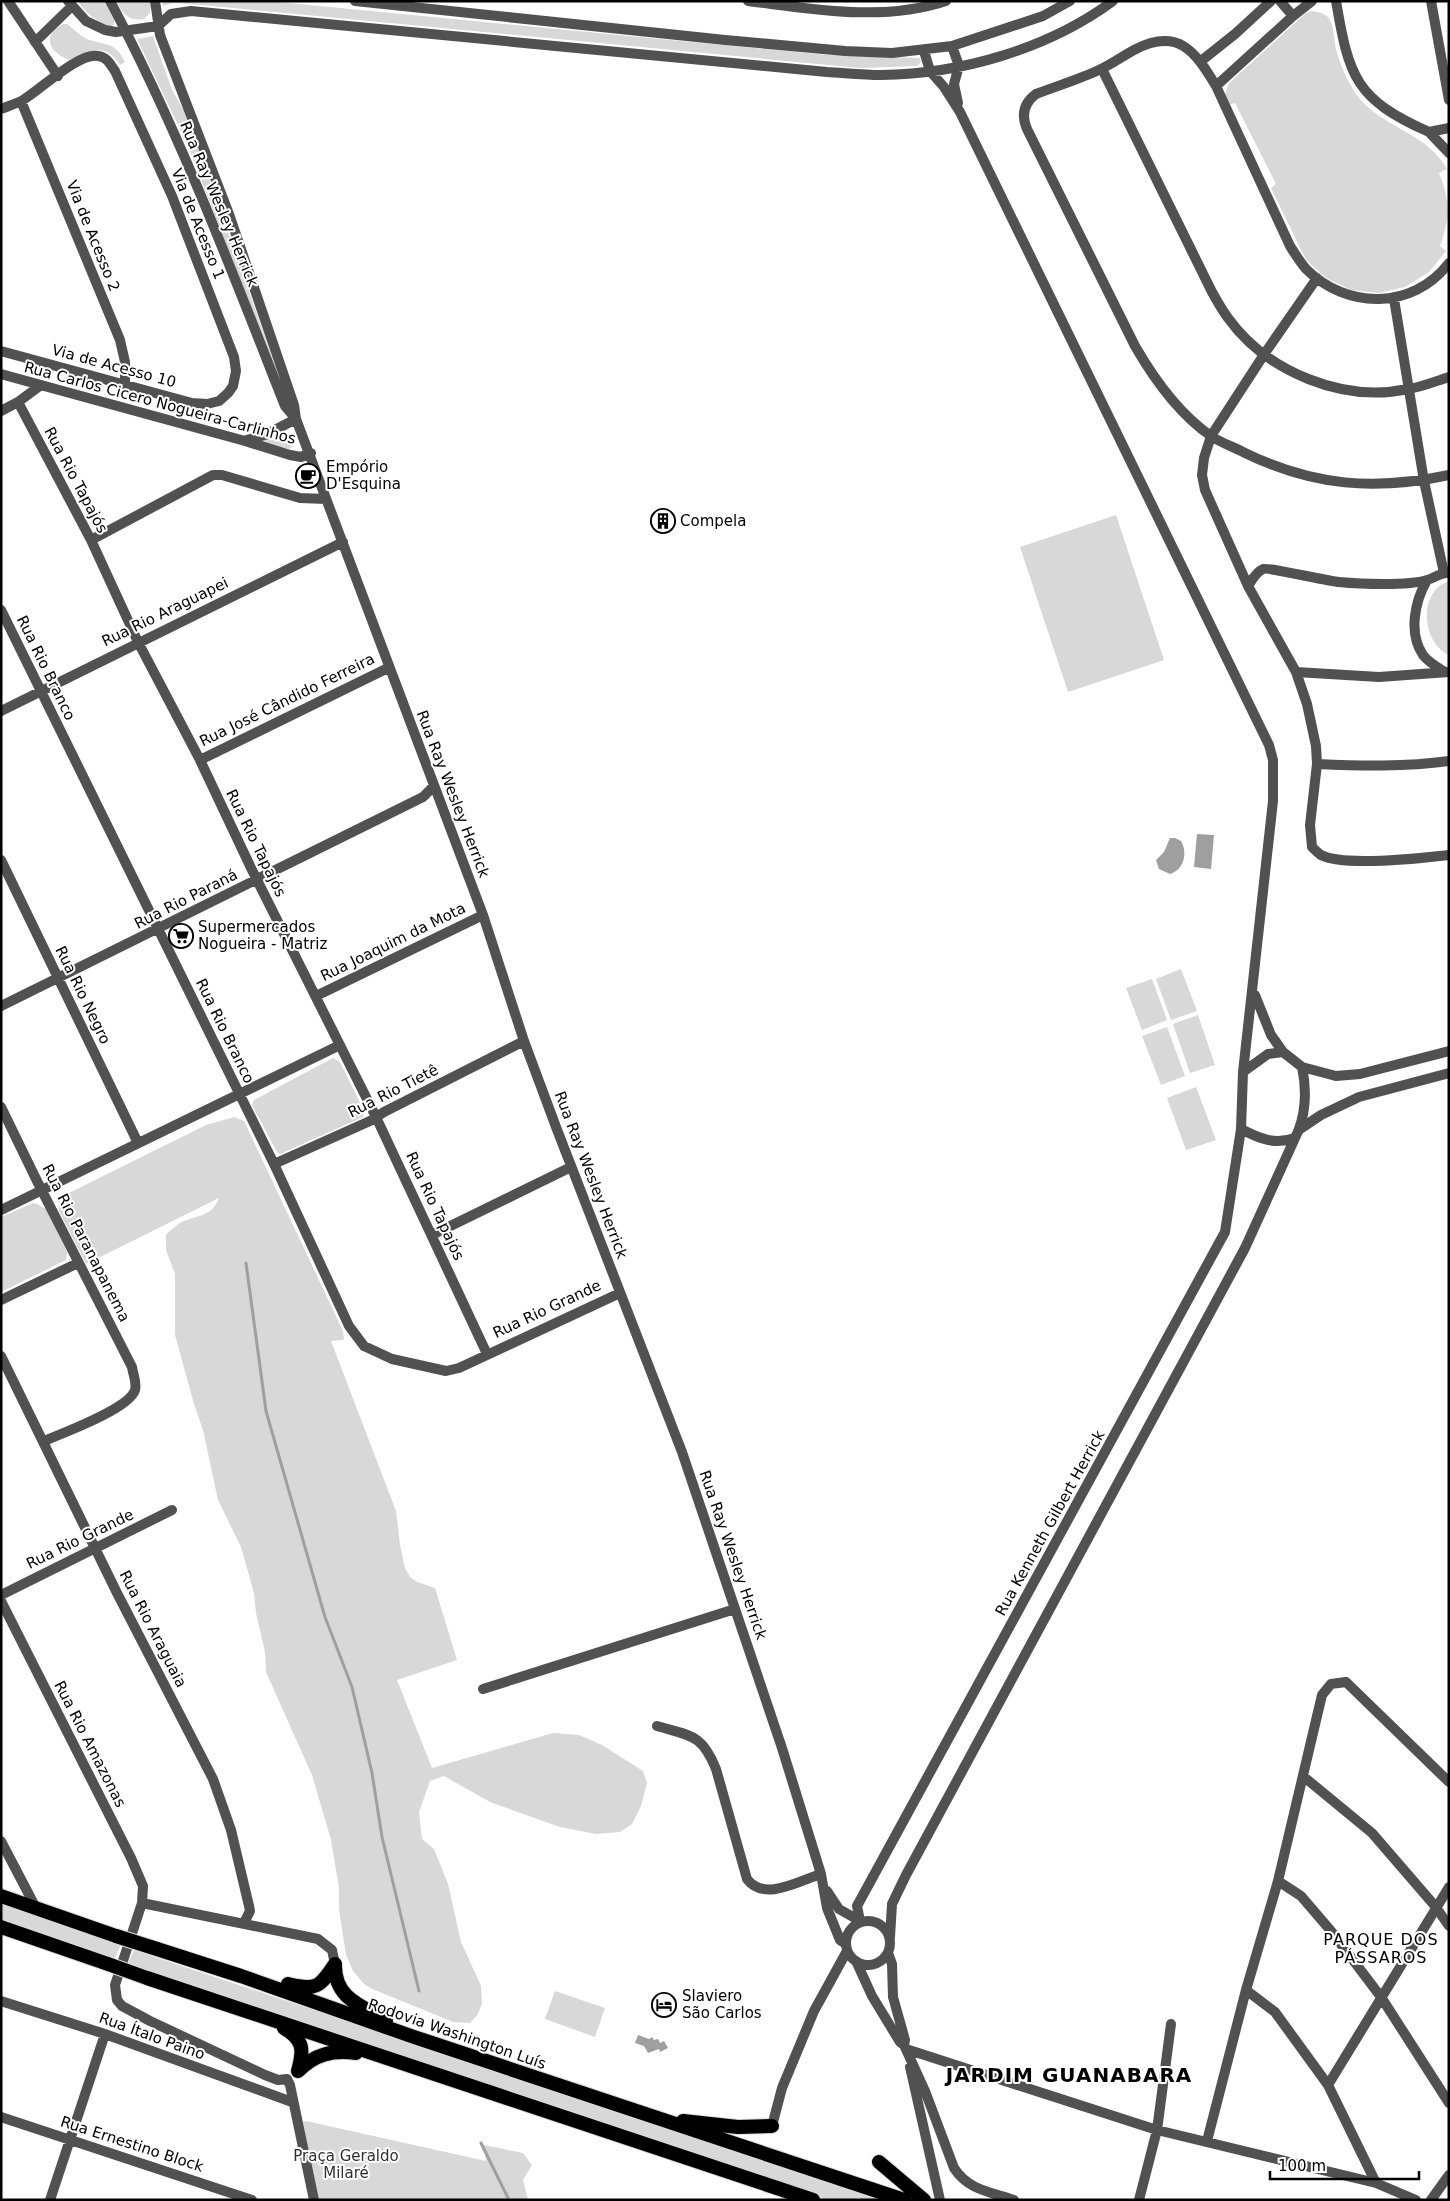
<svg xmlns="http://www.w3.org/2000/svg" width="1450" height="2201" font-family="'DejaVu Sans',sans-serif">
  <style>
    .green { fill: #d8d8d8 }
    .water { fill: #9f9f9f }
    .lines { fill: none; stroke-linecap: round; stroke-linejoin: round }
    .stream { stroke: #9f9f9f; stroke-width: 3 }
    .highway-casing { stroke: #dbdbdb; stroke-width: 16 }
    .minor { stroke: #515151; stroke-width: 10 }
    .highway { stroke: #000; stroke-width: 14 }
    .highway-bridge-casing { stroke: #dbdbdb; stroke-width: 16; stroke-linecap: butt }
    .highway-bridge { stroke: #000; stroke-width: 14 }
    .labels { text-anchor: middle; stroke-width: 4; stroke-linejoin: round; paint-order: stroke }
    .street-label { font-size: 15px; fill: #000; stroke: #fff }
    .poi-label { font-size: 15px; fill: #000; stroke: #fff; text-anchor: start }
    .park-label { font-size: 15px; fill: #2f2f2f; stroke: #fff }
    .neighbourhood-label { font-size: 16px; letter-spacing: 1px; fill: #000; stroke: #fff }
    .district-label { font-size: 20px; font-weight: bold; letter-spacing: 1px; fill: #000; stroke: #fff }
  </style>
  <rect width="100%" height="100%" fill="#fff"/>
  <!-- green -->
  <path class="green" d="M 78,1 L 104,1 L 114,20 L 114,25 L 108,27 C 96,20 85,13 78,1 Z
    M 116,1 L 151,1 L 150,13 L 144,19 C 129,22 122,13 116,1 Z
    M 162,1 L 268,1 L 827,55 L 920,58 L 921,62 L 917,66 L 860,68 L 201,5 L 174,3 L 163,6 Z
    M 1312,11 C 1320,12 1328,14 1331,22 C 1334,30 1334,40 1336,49 C 1340,65 1347,80 1356,94 C 1379,127 1427,132 1447,169 L 1439,173 C 1450,199 1450,219 1440,246 L 1446,251 L 1429,272 L 1405,287 L 1379,293 L 1351,290 L 1326,278 L 1306,260 L 1271,188 L 1276,184 L 1235,103 L 1229,105 L 1225,94 L 1229,83 L 1306,13 Z
    M 63,24 L 67,24 C 74,29 82,38 90,40 C 108,46 115,42 125,62 L 120,65 C 104,39 88,54 69,60 C 49,52 41,36 63,24 Z
    M 153,36 L 172,90 L 187,116 L 289,405 L 187,144 L 137,39 Z
    M 287,433 L 290,434 L 294,443 L 290,449 L 263,443 L 263,441 Z
    M 1116,515 L 1164,660 L 1068,692 L 1020,547 Z
    M 1449,581 L 1449,655 C 1422,643 1417,592 1449,581 Z
    M 1181,969 L 1197,1011 L 1171,1020 L 1156,979 Z
    M 1152,979 L 1167,1020 L 1142,1030 L 1126,988 Z
    M 1198,1015 L 1215,1065 L 1190,1073 L 1173,1024 Z
    M 1167,1027 L 1185,1076 L 1161,1085 L 1142,1036 Z
    M 333,1058 L 340,1062 L 364,1111 L 363,1117 L 280,1154 L 277,1152 L 252,1105 L 254,1100 Z
    M 1196,1087 L 1216,1140 L 1186,1150 L 1167,1098 Z
    M 234,1117 L 244,1121 L 343,1331 L 344,1340 L 331,1341 L 396,1511 L 400,1545 L 405,1568 L 410,1577 L 417,1582 L 435,1588 L 457,1660 L 397,1680 L 432,1768 L 553,1733 L 579,1735 L 602,1745 L 643,1771 L 647,1783 L 641,1806 L 632,1824 L 620,1832 L 596,1834 L 560,1827 L 490,1802 L 444,1776 L 430,1781 L 419,1812 L 422,1839 L 434,1849 L 448,1884 L 461,1942 L 481,1986 L 482,2003 L 478,2014 L 470,2023 L 453,2022 L 370,1988 L 364,1984 L 353,1971 L 346,1955 L 339,1909 L 339,1888 L 331,1840 L 312,1775 L 266,1672 L 265,1652 L 256,1613 L 254,1593 L 241,1547 L 218,1500 L 203,1430 L 194,1404 L 175,1335 L 175,1274 L 166,1250 L 166,1235 C 171,1230 176,1225 182,1222 C 197,1215 212,1217 219,1198 L 86,1264 L 59,1211 L 59,1202 L 65,1195 L 206,1125 Z
    M 33,1203 L 37,1204 L 46,1209 L 67,1252 L 66,1260 L 1,1292 L 1,1217 Z
    M 1,1903 L 121,1944 L 114,1961 L 1,1922 Z
    M 134,1950 L 883,2200 L 826,2200 L 743,2172 L 127,1965 Z
    M 555,1991 L 605,2008 L 595,2037 L 545,2019 Z
    M 306,2121 L 486,2161 L 484,2145 L 523,2153 L 532,2165 L 523,2180 L 528,2200 L 317,2200 L 303,2122 Z"/>
  <!-- water -->
  <path class="water" d="M 1197,834 L 1214,835 L 1211,869 L 1194,867 Z
    M 1170,838 L 1175,838 L 1181,841 C 1188,853 1184,870 1170,874 L 1159,869 L 1156,860 L 1164,852 Z
    M 638,2035 L 649,2039 L 652,2037 L 654,2040 L 658,2039 L 660,2043 L 664,2041 L 668,2048 L 660,2052 L 659,2049 L 648,2053 L 644,2046 L 635,2043 Z"/>
  <g class="lines">
    <!-- stream -->
    <path class="stream" d="M 246,1263 L 266,1411 L 325,1617 L 352,1687 L 372,1773 L 382,1837 L 419,1991
      M 481,2143 L 509,2200"/>
    <defs>
      <path id="highway" d="M 1,1896 L 116,1936
        M 1,1927 L 108,1964
        M 157,1949 L 241,1976 L 414,2037 L 904,2200
        M 335,1964 C 334,1998 361,2006 386,2020
        M 147,1978 L 813,2200
        M 288,1984 C 316,1991 320,1987 335,1964
        M 284,2028 C 304,2040 304,2050 298,2071
        M 298,2071 C 315,2054 332,2050 356,2053
        M 683,2121 L 738,2127 L 772,2126
        M 879,2162 L 924,2200"/>
    </defs>
    <!-- highway casing -->
    <use href="#highway" class="highway-casing"/>
    <!-- minor -->
    <path class="minor" d="M 8,1 L 58,76
      M 68,1 L 86,21 L 105,30 L 116,32 L 158,26 L 171,14 L 191,11 L 827,72 C 845,73 863,75 881,75 C 961,74 1048,49 1113,1
      M 110,1 C 179,131 231,269 285,406 L 296,419
      M 155,1 L 160,35 L 229,214 L 294,405 L 296,419 L 483,915 L 524,1041 L 556,1127 L 682,1452 L 782,1748 L 821,1874 L 827,1908 L 840,1940 L 846,1944
      M 355,1 L 725,40 L 845,51 L 892,53 L 952,46 L 1043,16 L 1070,1
      M 748,1 C 813,9 883,22 946,1
      M 1280,1 L 1293,16
      M 1336,1 C 1349,77 1355,99 1429,132
      M 1431,1 L 1449,100
      M 35,42 L 71,7
      M 952,46 L 959,66 L 954,84 L 958,103
      M 924,51 L 930,71 L 944,87 L 960,112 L 1269,745 L 1273,760 L 1273,801 L 1243,1072
      M 1201,61 L 1235,34 L 1271,1
      M 1102,69 L 1212,292 C 1217,301 1222,310 1228,318 C 1267,372 1343,403 1408,389 C 1422,387 1436,381 1449,377
      M 1216,86 L 1293,16 L 1312,1
      M 21,101 L 120,340 L 125,362 L 125,384
      M 1,109 C 8,106 16,104 23,100 C 40,90 79,52 98,56 C 107,57 110,64 115,71 L 172,196 L 234,357 L 236,371 L 233,386 L 228,393 L 219,401 L 207,404 L 192,403 L 1,351
      M 1449,128 L 1429,132 L 1449,153
      M 1449,263 C 1413,310 1347,310 1306,269 C 1300,262 1295,254 1290,246 L 1216,86 C 1195,51 1178,27 1134,50 C 1123,56 1112,64 1101,69 C 1080,79 1057,86 1036,94 C 1024,103 1021,115 1027,129 L 1135,346 C 1154,379 1179,414 1211,436 C 1221,443 1234,447 1245,453 C 1313,486 1375,491 1449,475
      M 1317,278 L 1265,353 L 1211,436 L 1204,458 L 1202,475 L 1205,490 L 1248,586 L 1296,672 L 1307,704 L 1316,746 L 1317,764 L 1310,825 L 1312,847 C 1315,850 1318,853 1321,855 C 1344,867 1422,858 1449,855
      M 1394,299 L 1424,481 L 1444,573
      M 1,374 L 245,441 L 290,455 L 301,457 L 311,453
      M 18,402 L 91,540 L 138,642 L 200,760 L 252,870 L 376,1117 L 487,1354
      M 1,411 L 18,402 L 41,385
      M 247,440 L 265,435 L 296,419
      M 91,540 L 213,475 L 222,475 L 300,498 L 326,499
      M 1427,580 C 1415,601 1408,633 1423,655 C 1428,662 1437,667 1445,672
      M 1248,586 C 1252,580 1256,572 1263,569 C 1268,567 1327,581 1339,582 C 1360,584 1408,586 1427,580 C 1435,578 1440,572 1449,573
      M 1,610 L 274,1164 L 349,1326 L 364,1346 L 392,1359 L 446,1371 L 459,1368 L 620,1293
      M 1296,672 L 1379,677 L 1449,672
      M 1,711 L 343,542
      M 200,760 L 388,668
      M 1317,764 C 1361,766 1405,767 1449,761
      M 1,860 L 138,1143
      M 1255,995 L 1271,1035 L 1283,1052
      M 316,996 L 483,915
      M 1,1006 L 423,797 L 434,786
      M 1283,1052 L 1302,1067 C 1307,1090 1306,1117 1295,1138 C 1275,1145 1260,1139 1241,1129 L 1243,1072 L 1268,1054 Z
      M 1302,1067 L 1336,1076 L 1360,1074 L 1449,1051
      M 1,1107 L 37,1181 L 132,1367 C 133,1374 137,1383 135,1390 C 129,1409 63,1433 44,1441
      M 1300,1129 L 1321,1115 L 1359,1097 L 1449,1073
      M 274,1164 L 370,1121 L 384,1112 L 524,1041
      M 1,1210 L 340,1045
      M 432,1235 L 571,1167
      M 1,1300 L 78,1263
      M 1,1356 L 117,1593 L 213,1779 L 231,1830 L 249,1906 L 250,1911 L 244,1923
      M 1,1595 L 172,1510
      M 1,1601 L 131,1858 L 143,1886 L 142,1903 L 115,1985 L 117,2000 L 122,2006 L 150,2021 L 265,2075 L 278,2080 L 287,2079
      M 483,1689 L 735,1609
      M 657,1726 C 691,1736 702,1734 716,1769 L 747,1879 C 764,1902 799,1881 821,1874
      M 1304,1777 L 1372,1833 L 1435,1906 L 1449,1926
      M 1,1841 L 36,1908
      M 1278,1881 L 1301,1896 L 1331,1931 L 1381,1997 L 1449,2103
      M 827,1891 L 839,1909 L 860,1921
      M 142,1903 L 318,1939 L 332,1950 L 335,1964
      M846 1943a22 22 0 1 1 44 0a22 22 0 1 1-44 0Z
      M 860,1921 L 857,1906 L 1225,1232 L 1241,1129
      M 890,1937 L 892,1904 L 906,1875 L 1245,1248 L 1295,1138
      M 888,1953 L 892,1964 L 893,1997 L 905,2040 L 904,2045 L 925,2091 L 954,2168 C 968,2190 991,2192 1014,2200
      M 856,1961 L 872,1996 L 900,2042 L 904,2045
      M 1246,1990 L 1275,2012 L 1328,2085 L 1376,2183
      M 1,2001 L 105,2034 L 292,2102
      M 906,2049 L 1157,2130 L 1376,2183 L 1416,2200
      M 910,2067 L 940,2200
      M 287,2079 L 290,2085 L 314,2200
      M 1328,2085 L 1449,1887
      M 1,2117 L 252,2200
      M 772,2126 L 782,2088 L 814,2011 L 847,1951
      M 1207,2141 L 1246,1990 L 1278,1881 L 1322,1695 L 1331,1684 L 1346,1682 L 1449,1782
      M 50,2200 L 105,2034
      M 1139,2200 L 1157,2130 L 1171,2024
      M 1431,2200 L 1449,2175"/>
    <!-- highway -->
    <use href="#highway" class="highway"/>
    <defs>
      <path id="highway-bridge" d="M 116,1936 L 157,1949
        M 108,1964 L 147,1978"/>
    </defs>
    <!-- highway-bridge casing -->
    <use href="#highway-bridge" class="highway-bridge-casing"/>
    <!-- highway-bridge -->
    <use href="#highway-bridge" class="highway-bridge"/>
  </g>
  <!-- icons -->
  <defs>
    <symbol id="cafe-ring" viewBox="-11 -11 22 22"><circle r="9.5" fill="#fff" stroke="#000" stroke-width="1.5"/><path d="M-5.5-4.5H6V0H3Q3 3.5 0 3.5H-2.5Q-5.5 3.5-5.5 0ZM3-3.2v2h1.7v-2ZM-6 4.5H4V6H-6Z" fill="#000"/></symbol>
    <symbol id="building-ring" viewBox="-11 -11 22 22"><circle r="9.5" fill="#fff" stroke="#000" stroke-width="1.5"/><path d="M-4-6H4V6H1V3H-1V6H-4ZM-2.5-4.3h1.7v1.8h-1.7ZM.8-4.3h1.7v1.8H.8ZM-2.5-1h1.7V.8h-1.7ZM.8-1h1.7V.8H.8Z" fill="#000"/></symbol>
    <symbol id="supermarket-ring" viewBox="-11 -11 22 22"><circle r="9.5" fill="#fff" stroke="#000" stroke-width="1.5"/><path d="M-6-5.5h2.5l.6 2H6L4.5 2H-2.5L-4.4-4H-6ZM-1.5 3.2a1.3 1.3 0 1 0 .1 0ZM3 3.2a1.3 1.3 0 1 0 .1 0Z" fill="#000"/></symbol>
    <symbol id="hotel-ring" viewBox="-11 -11 22 22"><circle r="9.5" fill="#fff" stroke="#000" stroke-width="1.5"/><path d="M-6-4.5h1.5V1H6V5H4.5V3h-9V5H-6ZM-4 0a1.8 1.8 0 1 1 3.6 0ZM.5 0V-2.5h3Q6-2.5 6 0Z" fill="#000"/></symbol>
  </defs>
  <g fill-rule="evenodd">
    <use href="#cafe-ring" x="294" y="462" width="28" height="28"/>
    <use href="#building-ring" x="649" y="507" width="28" height="28"/>
    <use href="#supermarket-ring" x="167" y="922" width="28" height="28"/>
    <use href="#hotel-ring" x="650" y="1991" width="28" height="28"/>
  </g>
  <g class="labels">
    <!-- street labels -->
    <g class="street-label">
      <text transform="translate(219 204) rotate(67)" y="5">Rua Ray Wesley Herrick</text>
      <text transform="translate(198 224) rotate(68)" y="5">Via de Acesso 1</text>
      <text transform="translate(93 236) rotate(68)" y="5">Via de Acesso 2</text>
      <text transform="translate(114 366) rotate(15)" y="5">Via de Acesso 10</text>
      <text transform="translate(160 403) rotate(15)" y="5">Rua Carlos Cicero Nogueira-Carlinhos</text>
      <text transform="translate(76 480) rotate(62)" y="5">Rua Rio Tapajós</text>
      <text transform="translate(165 612) rotate(-26)" y="5">Rua Rio Araguapei</text>
      <text transform="translate(46 668) rotate(64)" y="5">Rua Rio Branco</text>
      <text transform="translate(287 700) rotate(-26)" y="5">Rua José Cândido Ferreira</text>
      <text transform="translate(453 794) rotate(69)" y="5">Rua Ray Wesley Herrick</text>
      <text transform="translate(256 843) rotate(64)" y="5">Rua Rio Tapajós</text>
      <text transform="translate(186 899) rotate(-27)" y="5">Rua Rio Paraná</text>
      <text transform="translate(393 942) rotate(-26)" y="5">Rua Joaquim da Mota</text>
      <text transform="translate(83 995) rotate(64)" y="5">Rua Rio Negro</text>
      <text transform="translate(225 1031) rotate(64)" y="5">Rua Rio Branco</text>
      <text transform="translate(393 1091) rotate(-27)" y="5">Rua Rio Tietê</text>
      <text transform="translate(591 1175) rotate(69)" y="5">Rua Ray Wesley Herrick</text>
      <text transform="translate(435 1206) rotate(65)" y="5">Rua Rio Tapajós</text>
      <text transform="translate(86 1243) rotate(63)" y="5">Rua Rio Paranapanema</text>
      <text transform="translate(547 1309) rotate(-25)" y="5">Rua Rio Grande</text>
      <text transform="translate(1050 1523) rotate(-61)" y="5">Rua Kenneth Gilbert Herrick</text>
      <text transform="translate(80 1539) rotate(-26)" y="5">Rua Rio Grande</text>
      <text transform="translate(733 1555) rotate(71)" y="5">Rua Ray Wesley Herrick</text>
      <text transform="translate(153 1629) rotate(63)" y="5">Rua Rio Araguaia</text>
      <text transform="translate(90 1744) rotate(63)" y="5">Rua Rio Amazonas</text>
      <text transform="translate(457 2034) rotate(19)" y="5">Rodovia Washington Luís</text>
      <text transform="translate(152 2036) rotate(20)" y="5">Rua Ítalo Paino</text>
      <text transform="translate(132 2144) rotate(18)" y="5">Rua Ernestino Block</text>
    </g>
    <!-- poi labels -->
    <g class="poi-label">
      <text x="326" y="472">Empório<tspan x="326" dy="17">D'Esquina</tspan></text>
      <text x="680" y="526">Compela</text>
      <text x="198" y="932">Supermercados<tspan x="198" dy="17">Nogueira - Matriz</tspan></text>
      <text x="682" y="2001">Slaviero<tspan x="682" dy="17">São Carlos</tspan></text>
    </g>
    <!-- park labels -->
    <g class="park-label">
      <text x="346" y="2161">Praça Geraldo<tspan x="346" dy="17">Milaré</tspan></text>
    </g>
    <!-- neighbourhood labels -->
    <g class="neighbourhood-label">
      <text x="1381" y="1945">PARQUE DOS<tspan x="1381" dy="18">PÁSSAROS</tspan></text>
    </g>
    <!-- district labels -->
    <g class="district-label">
      <text x="1069" y="2082">JARDIM GUANABARA</text>
    </g>
  </g>
  <!-- border -->
  <rect width="1450" height="2201" fill="none" stroke="#000000" stroke-width="5"/>
  <!-- scale -->
  <path d="M1270 2171v8h149v-8" fill="none" stroke="#000000" stroke-width="2.5"/>
  <text x="1278" y="2171" font-size="15" fill="#000000" stroke="#ffffff" stroke-width="4" paint-order="stroke">100 m</text>
</svg>
